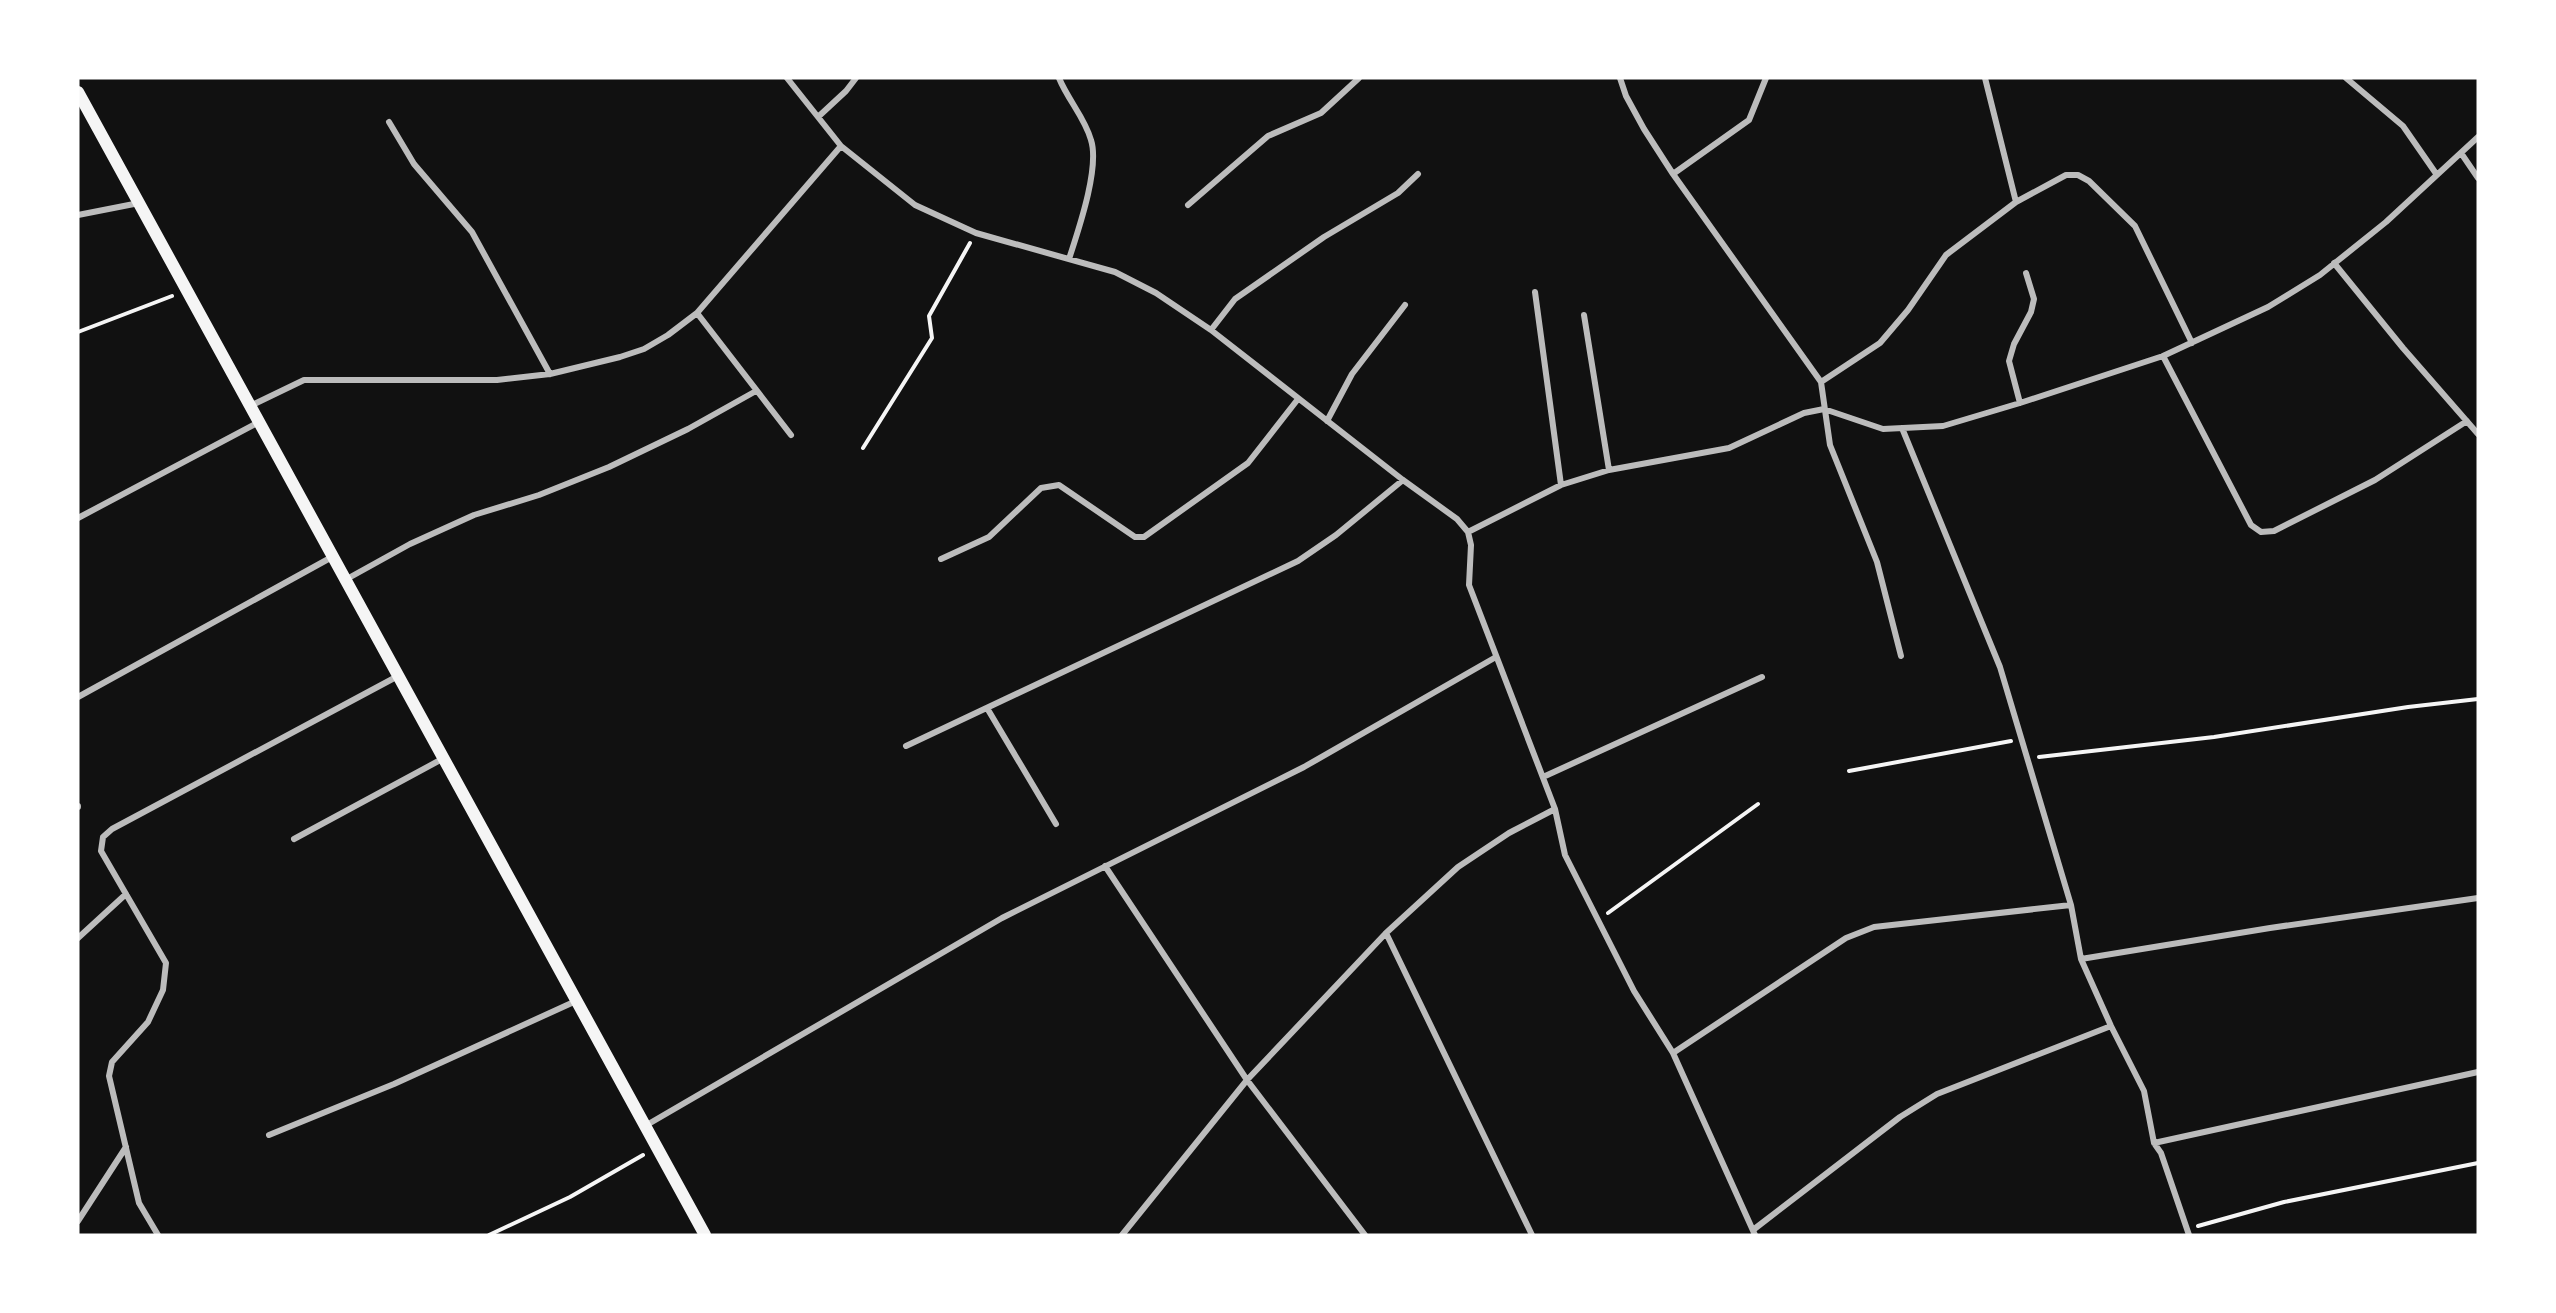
<svg xmlns="http://www.w3.org/2000/svg" width="2556" height="1313" font-family="'Source Sans 3',sans-serif">
  <style>
    .lines { fill: none; stroke-linecap: round; stroke-linejoin: round }
    .path { stroke: #f5f5f5; stroke-width: 4 }
    .minor { stroke: #bcbcbc; stroke-width: 6 }
    .secondary { stroke: #f5f5f5; stroke-width: 12 }
  </style>
  <rect width="100%" height="100%" fill="#111"/>
  <g class="lines">
    <!-- path -->
    <path class="path" d="M 78,332 L 172,296
      M 863,448 L 932,338 L 929,316 L 970,243
      M 2039,757 L 2214,737 L 2408,707 L 2478,699
      M 1849,771 L 2011,741
      M 1608,913 L 1758,804
      M 2198,1226 L 2284,1202 L 2478,1163
      M 489,1235 L 570,1197 L 643,1155"/>
    <!-- minor -->
    <path class="minor" d="M 787,78 L 841,146 L 915,205 L 976,233 L 1115,272 L 1156,293 L 1211,330 L 1403,480 L 1457,519 L 1468,532 L 1471,545 L 1469,585 L 1555,809 L 1565,855 L 1634,991 L 1673,1053 L 1755,1235
      M 1059,78 C 1068,100 1085,118 1091,140 C 1100,168 1078,231 1069,259
      M 1620,78 L 1626,96 L 1644,129 L 1673,174 L 1821,382 L 1830,445 L 1877,562 L 1901,656
      M 1985,78 L 2016,202
      M 2346,78 L 2403,126 L 2437,175
      M 818,117 L 846,91 L 856,78
      M 389,122 L 414,164 L 472,232 L 550,374
      M 2461,153 L 2478,178
      M 1673,174 L 1749,120 L 1766,78
      M 1188,205 L 1268,136 L 1321,113 L 1359,78
      M 78,215 L 139,203
      M 2334,263 L 2403,348 L 2478,434
      M 1535,292 L 1561,485
      M 697,313 L 791,435
      M 1584,315 L 1609,470
      M 1211,330 L 1235,299 L 1324,237 L 1398,193 L 1418,174
      M 2163,356 L 2251,525 L 2261,532 L 2274,531 L 2375,480 L 2467,421
      M 1821,382 L 1880,343 L 1908,310 L 1946,255 L 2016,202 L 2066,175 L 2078,175 L 2089,181 L 2135,226 L 2192,343
      M 2020,403 L 2009,361 L 2014,344 L 2031,312 L 2034,299 L 2026,273
      M 250,406 L 304,380 L 497,380 L 550,374 L 620,357 L 644,349 L 668,335 L 697,313 L 841,146
      M 1327,421 L 1352,374 L 1405,305
      M 1902,428 L 2000,667 L 2071,905 L 2081,959 L 2111,1026 L 2144,1091 L 2154,1143 L 2161,1153 L 2189,1235
      M 78,518 L 259,422
      M 1468,532 L 1561,485 L 1609,470 L 1729,448 L 1804,413 L 1824,409 L 1883,429 L 1943,426 L 2020,403 L 2163,356 L 2268,307 L 2320,275 L 2386,222 L 2478,137
      M 941,559 L 989,537 L 1041,488 L 1059,485 L 1135,537 L 1144,537 L 1248,463 L 1298,399
      M 345,580 L 410,544 L 474,515 L 539,495 L 609,467 L 688,429 L 756,391
      M 78,697 L 332,557
      M 987,708 L 1056,824
      M 906,746 L 1298,561 L 1336,535 L 1403,480
      M 1543,777 L 1762,677
      M 78,806 L 78,807
      M 294,839 L 444,758
      M 1105,866 L 1247,1080 L 1365,1235
      M 1386,933 L 1532,1235
      M 78,938 L 126,894
      M 2081,959 L 2270,928 L 2478,898
      M 1673,1053 L 1846,938 L 1874,927 L 2071,905
      M 645,1126 L 1002,918 L 1304,767 L 1496,657
      M 269,1135 L 394,1084 L 576,1001
      M 2154,1143 L 2478,1072
      M 78,1221 L 126,1147
      M 1753,1230 L 1900,1117 L 1937,1094 L 2111,1026
      M 158,1235 L 139,1203 L 109,1076 L 112,1062 L 148,1022 L 163,990 L 166,963 L 101,851 L 103,837 L 112,829 L 398,676
      M 1122,1235 L 1247,1080 L 1386,933 L 1458,867 L 1509,833 L 1555,809"/>
    <!-- secondary -->
    <path class="secondary" d="M 78,92 L 705,1235"/>
  </g>
  <!-- border -->
  <rect width="2556" height="1313" fill="none" stroke="#ffffff" stroke-width="159"/>
</svg>
